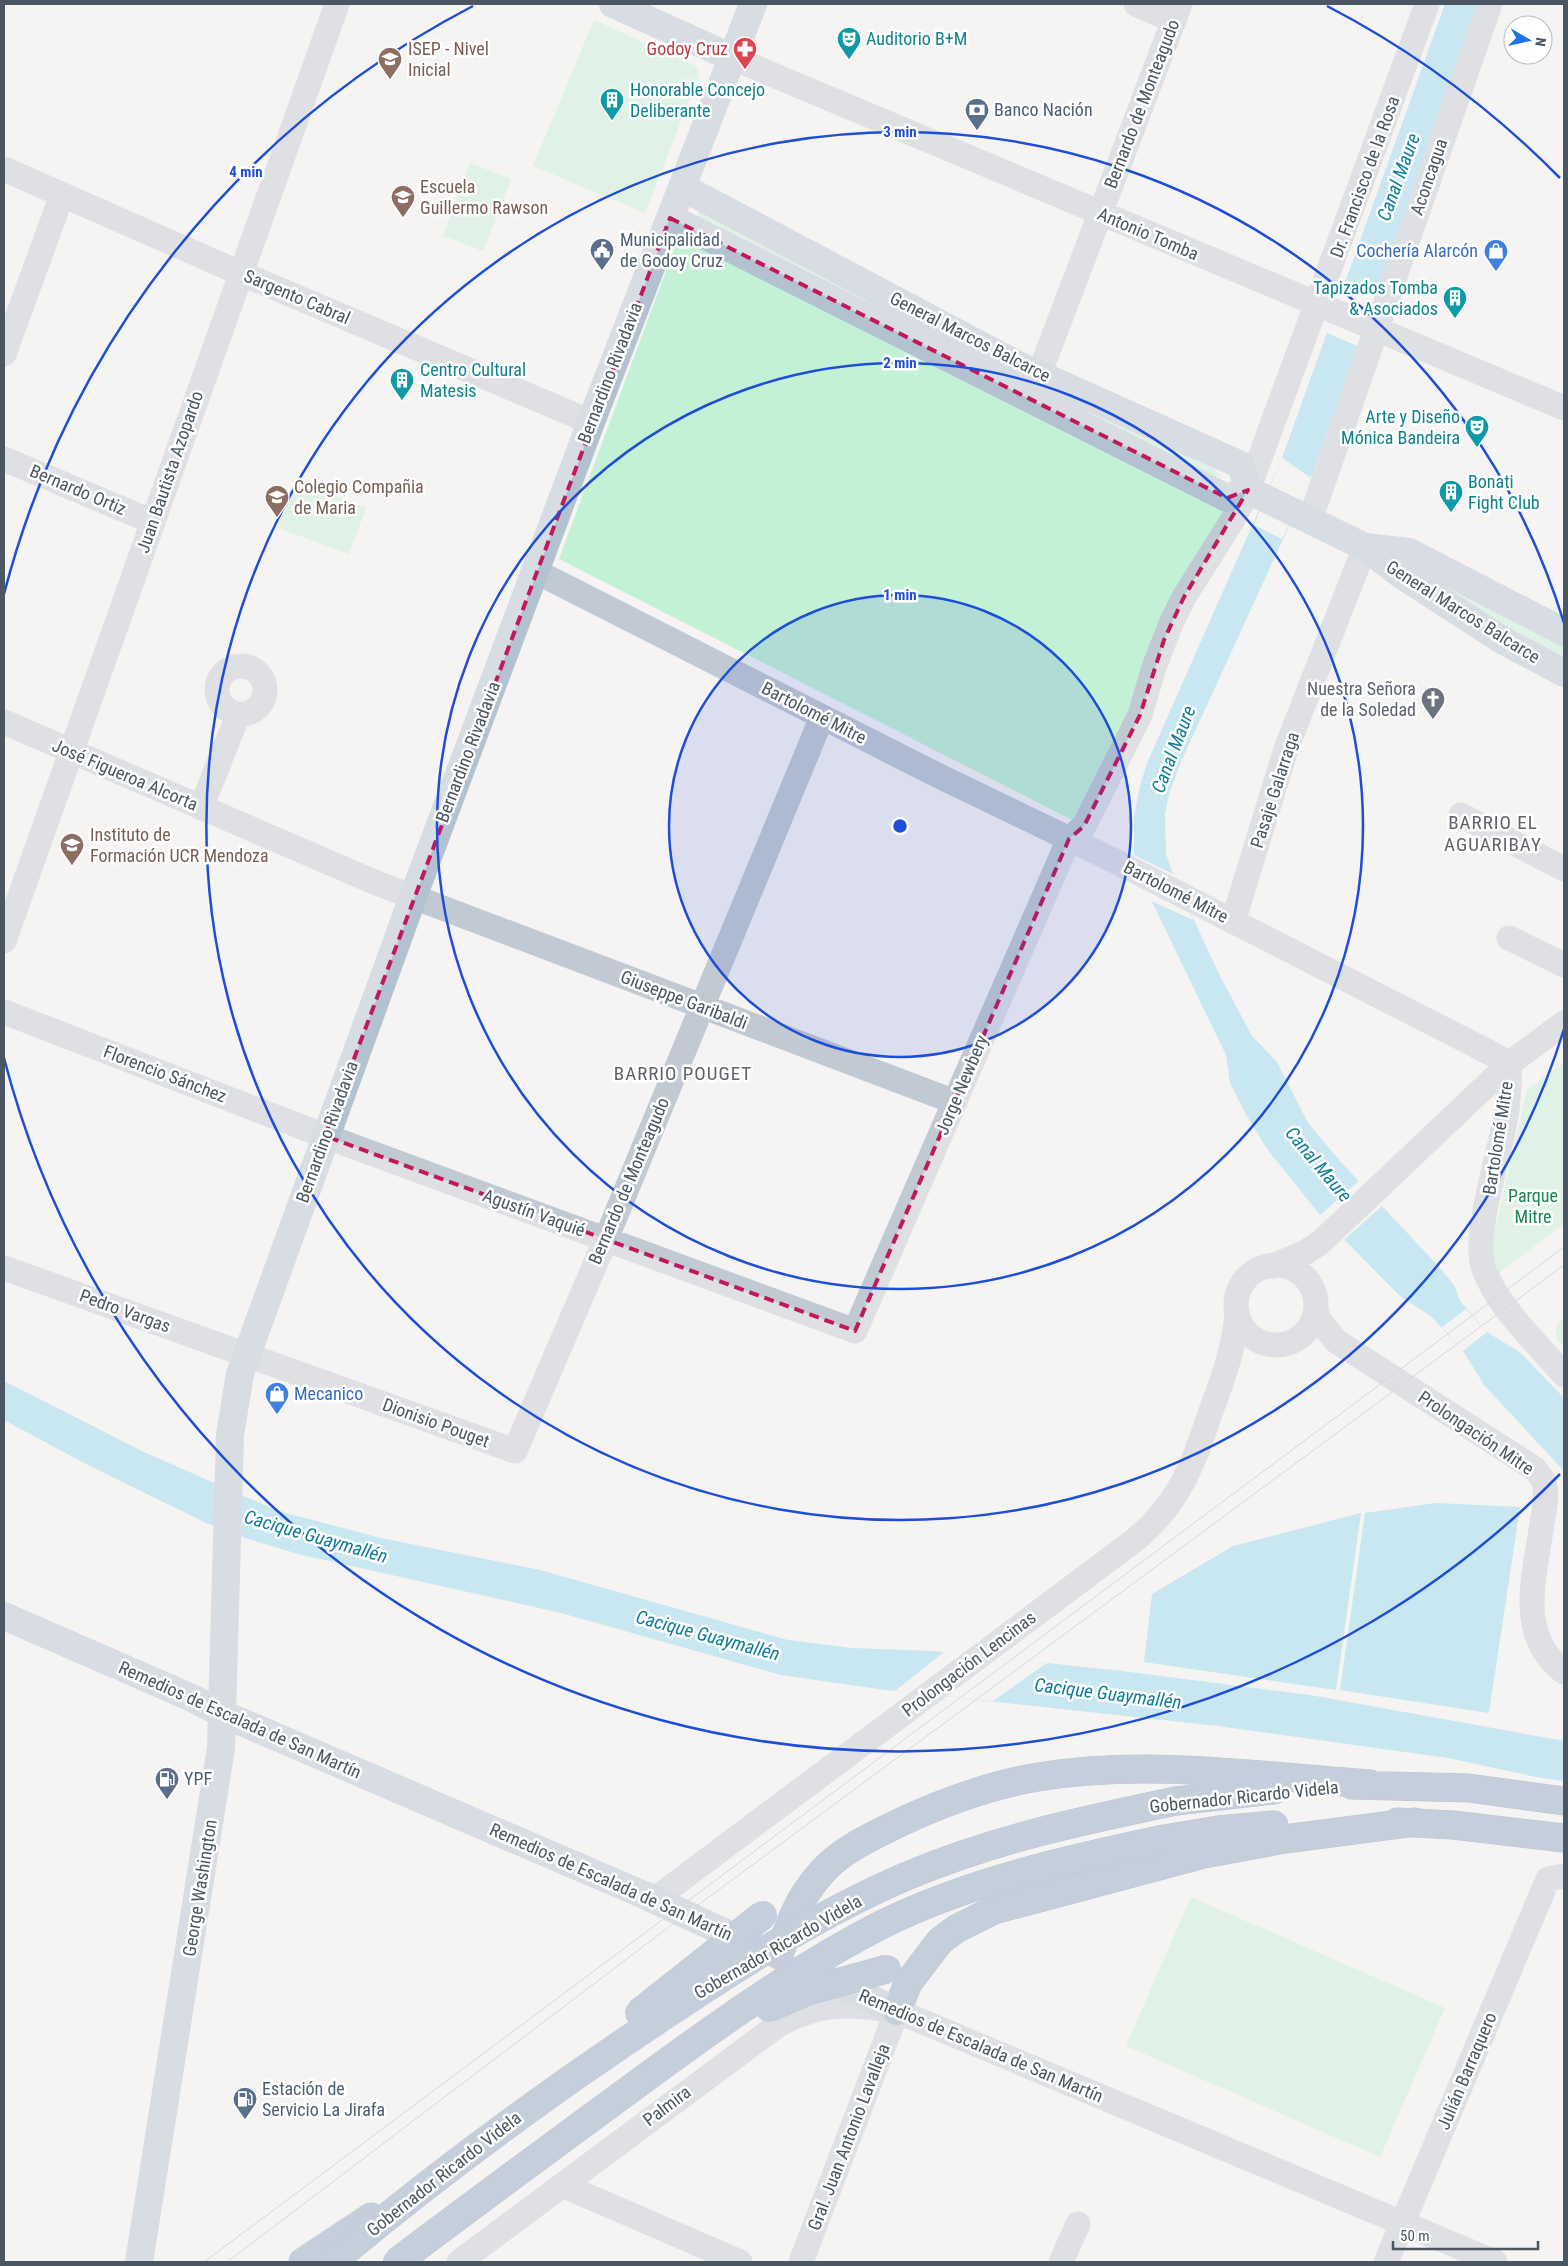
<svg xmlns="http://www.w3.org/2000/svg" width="1568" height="2266" font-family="'Roboto Condensed',sans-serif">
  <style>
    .green { fill: #c3f1d5 }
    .water { fill: #90daee }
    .pier { fill: #f5f3f3 }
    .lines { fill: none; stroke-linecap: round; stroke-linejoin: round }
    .highway-casing { stroke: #7690ad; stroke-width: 29 }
    .minor { stroke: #c1cad2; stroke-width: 25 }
    .major { stroke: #b3c2d1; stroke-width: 28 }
    .highway { stroke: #8ba5c1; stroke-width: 28 }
    .tram { stroke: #b5b8bd; stroke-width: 1 }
    .highway-bridge-casing { stroke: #7690ad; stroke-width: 29; stroke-linecap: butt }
    .highway-bridge { stroke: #8ba5c1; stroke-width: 28 }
    .marked { fill: none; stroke: #c2185b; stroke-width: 4; stroke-dasharray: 10 6; stroke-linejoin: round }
    .ring { fill: none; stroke: #1d4ed8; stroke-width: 2.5 }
    .labels { text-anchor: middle; stroke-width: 5; stroke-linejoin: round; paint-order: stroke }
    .culture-label { font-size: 18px; fill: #0d838f; stroke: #fff; text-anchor: start }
    .education-label { font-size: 18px; fill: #785e54; stroke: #fff; text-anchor: start }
    .health-label { font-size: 18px; fill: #be3a42; stroke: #fff; text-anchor: end }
    .street-label { font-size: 18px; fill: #4a5661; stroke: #fff }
    .service-label { font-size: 18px; fill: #4e5e75; stroke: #fff; text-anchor: start }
    .shop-label { font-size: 18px; fill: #366cbe; stroke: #fff; text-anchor: end }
    .worship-label { font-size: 18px; fill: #5b616d; stroke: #fff; text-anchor: end }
    .park-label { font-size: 18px; fill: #17864f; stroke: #fff }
    .water-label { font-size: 19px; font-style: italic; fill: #0c7c9b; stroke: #fff }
    .neighbourhood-label { font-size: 19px; letter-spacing: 1px; fill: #5f6368; stroke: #fff }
    .centre { fill: #1d4ed8; stroke: #fff; stroke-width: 2.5 }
    .ring-label { font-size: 15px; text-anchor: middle; font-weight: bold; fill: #1d4ed8; stroke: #fff; stroke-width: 5; stroke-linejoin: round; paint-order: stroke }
  </style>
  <rect width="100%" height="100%" fill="#f5f3f3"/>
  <!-- green -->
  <path class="green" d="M 594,20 L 696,66 L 699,75 L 645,213 L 533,166 Z
    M 470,163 L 511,179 L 483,251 L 443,236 Z
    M 700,208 L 1023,378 L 1020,385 L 696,218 Z
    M 679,236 L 1235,516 L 1084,826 L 559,559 Z
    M 1046,388 L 1211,465 L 1222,477 L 1207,474 L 1042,396 Z
    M 295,482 L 366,508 L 349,554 L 278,528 Z
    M 1421,570 L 1564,645 L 1564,659 L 1517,635 L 1419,574 Z
    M 1564,1063 L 1564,1224 L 1499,1273 L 1491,1249 L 1527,1089 Z
    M 1564,1318 L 1564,1347 L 1556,1338 L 1557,1323 Z
    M 1191,1897 L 1445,2008 L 1380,2157 L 1126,2046 Z"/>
  <!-- water -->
  <path class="water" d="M 1445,4 L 1481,4 L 1311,478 L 1180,764 L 1169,794 L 1165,814 L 1166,854 L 1174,877 L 1219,974 L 1252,1036 L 1277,1062 L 1308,1123 L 1340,1161 L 1440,1268 L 1454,1285 L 1460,1301 L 1487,1332 L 1521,1353 L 1564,1398 L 1564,1471 L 1485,1386 L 1463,1351 L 1432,1317 L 1400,1296 L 1320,1215 L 1267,1149 L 1244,1111 L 1230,1083 L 1226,1055 L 1140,877 L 1134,855 L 1134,817 L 1140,785 L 1148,761 L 1282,458 Z
    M 4,1381 L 144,1452 L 278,1511 L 381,1538 L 540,1570 L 788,1640 L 852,1648 L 934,1651 L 1122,1671 L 1310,1695 L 1564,1741 L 1564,1781 L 1536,1777 L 1448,1758 L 1218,1726 L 878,1689 L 781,1675 L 561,1613 L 298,1554 L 245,1538 L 206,1523 L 88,1465 L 4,1420 Z
    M 1436,1503 L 1520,1507 L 1489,1713 L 1340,1690 L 1365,1513 Z
    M 1361,1513 L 1336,1690 L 1144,1662 L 1152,1594 L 1233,1546 Z"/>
  <!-- pier -->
  <path class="pier" d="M 1345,284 L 1375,297 L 1357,346 L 1327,333 Z
    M 1282,458 L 1311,478 L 1282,539 L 1254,525 Z
    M 1134,855 L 1173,874 L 1193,920 L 1151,901 L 1140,877 Z
    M 1359,1181 L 1382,1206 L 1344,1240 L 1320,1215 Z
    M 1466,1309 L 1487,1332 L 1463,1351 L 1442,1327 Z
    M 944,1652 L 1047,1663 L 993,1701 L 895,1691 Z"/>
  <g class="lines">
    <defs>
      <path id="highway" d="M 1352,1785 L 1469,1788 L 1564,1801
        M 1176,1801 L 1274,1790
        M 1397,1822 L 1453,1825 L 1564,1838
        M 1164,1839 L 1218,1830 L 1274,1825
        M 779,1955 C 790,1922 798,1899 822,1872 C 842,1849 875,1835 901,1822 C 944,1802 991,1785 1038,1777 C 1147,1759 1260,1776 1370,1784
        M 897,2011 L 908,1983 L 940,1941 L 956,1929 L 994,1910 L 1204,1854 L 1285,1839 L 1415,1822
        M 303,2262 L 371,2217"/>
    </defs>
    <!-- highway casing -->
    <use href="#highway" class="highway-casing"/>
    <!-- minor -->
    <path class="minor" d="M 1136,4 L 1174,21
      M 733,58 L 1564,408
      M 4,169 L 240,273 L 591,422
      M 4,354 L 62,195
      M 1032,393 L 1180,4
      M 4,459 L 153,522
      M 1310,520 L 1490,4
      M 535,571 L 931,772 L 1119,863 L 1510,1063
      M217 690a24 24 0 1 1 48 0a24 24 0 1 1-48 0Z
      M 4,722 L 374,882 L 955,1102
      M 201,808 L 238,715
      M 1461,815 L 1564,869
      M 1233,922 L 1286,749 L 1365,547
      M 1509,938 L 1564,965
      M 4,941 L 337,4
      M 4,1012 L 325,1136 L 855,1331 L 1069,839 L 1084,826 L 1140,715 L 1154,667 L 1172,621 L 1184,597 L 1235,516 L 1248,490 L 1427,4
      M 1510,1063 C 1509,1081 1509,1099 1506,1116 C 1500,1152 1473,1235 1483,1266 C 1495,1305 1538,1344 1564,1375
      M1236 1305a40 40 0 1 1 80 0a40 40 0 1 1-80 0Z
      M 1273,1266 L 1306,1252 L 1321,1242 L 1510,1063 L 1564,1023
      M 4,1268 L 515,1451 L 606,1239 L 822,717
      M 1316,1310 L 1319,1320 L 1336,1341 L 1535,1469 C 1538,1473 1542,1478 1544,1482 C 1548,1495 1544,1511 1542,1523 C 1535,1576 1515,1634 1564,1672
      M 655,1899 L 1135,1540 C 1149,1528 1163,1514 1173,1498 C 1191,1472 1201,1440 1211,1411 C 1223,1378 1235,1347 1237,1311
      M 562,2185 L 740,2262
      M 459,2262 L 778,2025 C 823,2001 848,2004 897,2011 L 1495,2262
      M 801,2262 L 897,2011
      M 1061,2262 L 1078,2224
      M 1386,2262 L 1548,1879 L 1564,1876"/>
    <!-- major -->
    <path class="major" d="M 613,4 L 733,58
      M 682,187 L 1018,365 L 1241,465 L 1248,490
      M 670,218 L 1227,498 L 1248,490 L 1365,547 L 1400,574 L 1502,640 L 1564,673
      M 1365,547 L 1409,552 L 1564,632
      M 4,1616 L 192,1698 L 223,1714 L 644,1895 L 754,1946
      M 821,1976 L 897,2011
      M 139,2262 L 221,1748 L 230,1435 L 240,1374 L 413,897 L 591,422 L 753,4"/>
    <!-- highway -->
    <use href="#highway" class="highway"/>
    <!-- tram -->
    <path class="tram" d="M 204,2262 L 1564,1247
      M 227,2262 L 686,1914 L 1564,1265"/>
    <defs>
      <path id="highway-bridge" d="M 769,2008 L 808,1991 L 887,1969
        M 639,2013 L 763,1915
        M 332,2262 C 437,2174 547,2093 662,2017 C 740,1965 820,1913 907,1876 C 994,1839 1085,1820 1176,1801
        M 397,2262 C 475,2203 554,2145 633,2087 C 713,2028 795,1969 883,1924 C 970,1881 1070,1859 1164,1839"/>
    </defs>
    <!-- highway-bridge casing -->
    <use href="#highway-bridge" class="highway-bridge-casing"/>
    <!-- highway-bridge -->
    <use href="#highway-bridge" class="highway-bridge"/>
  </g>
  <!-- marked area -->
  <path d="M0 0H1568V2266H0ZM 670,218 L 1227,498 L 1248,490 L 1184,597 L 1164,640 L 1140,715 L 1084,826 L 1069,839 L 855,1331 L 325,1136 Z" fill="#f5f3f3" fill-opacity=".55" fill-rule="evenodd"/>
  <path class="marked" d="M 670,218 L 1227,498 L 1248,490 L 1184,597 L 1164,640 L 1140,715 L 1084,826 L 1069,839 L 855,1331 L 325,1136 Z"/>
  <!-- distance rings -->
  <circle cx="900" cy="826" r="231" fill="#1d4ed8" fill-opacity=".12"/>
  <g class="ring">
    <circle cx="900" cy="826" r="231"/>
    <circle cx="900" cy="826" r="463"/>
    <path d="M1564 1029A694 694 0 1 1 1564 623"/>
    <path d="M1560 1474A925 925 0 0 1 4 1058M4 594A925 925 0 0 1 473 6M1327 6A925 925 0 0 1 1560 178"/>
  </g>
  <!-- icons -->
  <defs>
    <symbol id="theatre-pin" viewBox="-11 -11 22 30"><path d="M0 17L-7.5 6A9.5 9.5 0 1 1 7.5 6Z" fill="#0f9aa8" stroke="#fff"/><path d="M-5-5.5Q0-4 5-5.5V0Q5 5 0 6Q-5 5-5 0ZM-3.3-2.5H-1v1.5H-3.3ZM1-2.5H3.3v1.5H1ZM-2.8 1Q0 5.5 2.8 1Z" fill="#fff"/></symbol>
    <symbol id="pharmacy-pin" viewBox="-11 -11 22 30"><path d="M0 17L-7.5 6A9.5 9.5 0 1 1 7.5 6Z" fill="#e0444e" stroke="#fff"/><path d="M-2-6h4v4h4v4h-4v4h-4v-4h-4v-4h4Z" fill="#fff"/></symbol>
    <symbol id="school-pin" viewBox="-11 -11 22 30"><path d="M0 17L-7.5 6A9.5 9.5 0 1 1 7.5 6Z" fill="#8d6e63" stroke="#fff"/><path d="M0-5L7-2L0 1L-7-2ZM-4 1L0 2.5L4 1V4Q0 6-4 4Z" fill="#fff"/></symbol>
    <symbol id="building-pin" viewBox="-11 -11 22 30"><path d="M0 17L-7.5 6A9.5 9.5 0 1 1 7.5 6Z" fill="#0f9aa8" stroke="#fff"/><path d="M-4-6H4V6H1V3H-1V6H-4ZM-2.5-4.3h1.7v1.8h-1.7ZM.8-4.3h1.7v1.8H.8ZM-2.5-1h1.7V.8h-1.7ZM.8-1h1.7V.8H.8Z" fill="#fff"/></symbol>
    <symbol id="bank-pin" viewBox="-11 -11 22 30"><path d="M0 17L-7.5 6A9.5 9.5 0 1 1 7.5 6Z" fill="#5c6f8a" stroke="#fff"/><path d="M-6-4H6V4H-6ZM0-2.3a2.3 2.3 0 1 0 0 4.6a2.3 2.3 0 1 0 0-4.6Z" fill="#fff"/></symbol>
    <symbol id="civic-pin" viewBox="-11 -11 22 30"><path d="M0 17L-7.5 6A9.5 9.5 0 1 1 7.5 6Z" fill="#5c6f8a" stroke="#fff"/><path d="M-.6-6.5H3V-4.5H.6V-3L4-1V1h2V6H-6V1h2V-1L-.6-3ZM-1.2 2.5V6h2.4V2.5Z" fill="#fff"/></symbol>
    <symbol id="shop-pin" viewBox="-11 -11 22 30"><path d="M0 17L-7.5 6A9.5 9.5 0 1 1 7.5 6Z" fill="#3f7fe0" stroke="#fff"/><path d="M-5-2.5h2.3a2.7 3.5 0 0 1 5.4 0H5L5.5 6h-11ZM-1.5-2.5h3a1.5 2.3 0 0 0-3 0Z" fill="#fff"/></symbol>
    <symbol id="church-pin" viewBox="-11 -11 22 30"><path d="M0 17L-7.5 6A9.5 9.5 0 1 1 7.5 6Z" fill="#6b7280" stroke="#fff"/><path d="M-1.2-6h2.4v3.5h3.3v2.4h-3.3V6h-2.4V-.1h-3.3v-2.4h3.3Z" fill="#fff"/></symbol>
    <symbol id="university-pin" viewBox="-11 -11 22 30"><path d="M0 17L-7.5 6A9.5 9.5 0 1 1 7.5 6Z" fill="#8d6e63" stroke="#fff"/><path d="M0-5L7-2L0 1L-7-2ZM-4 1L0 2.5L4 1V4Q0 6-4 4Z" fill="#fff"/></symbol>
    <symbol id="fuel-pin" viewBox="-11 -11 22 30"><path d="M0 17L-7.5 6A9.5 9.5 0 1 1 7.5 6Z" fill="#5c6f8a" stroke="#fff"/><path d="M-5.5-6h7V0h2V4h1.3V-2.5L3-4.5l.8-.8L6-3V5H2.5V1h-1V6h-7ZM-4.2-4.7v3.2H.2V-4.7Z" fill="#fff"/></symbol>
  </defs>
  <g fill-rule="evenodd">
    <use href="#theatre-pin" x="835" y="25" width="28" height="38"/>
    <use href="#pharmacy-pin" x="731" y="35" width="28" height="38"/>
    <use href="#school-pin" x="376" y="45" width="28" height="38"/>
    <use href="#building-pin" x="598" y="86" width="28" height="38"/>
    <use href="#bank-pin" x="963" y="96" width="28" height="38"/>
    <use href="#school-pin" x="389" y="183" width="28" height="38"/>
    <use href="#civic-pin" x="588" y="236" width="28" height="38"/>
    <use href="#shop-pin" x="1482" y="237" width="28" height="38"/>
    <use href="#building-pin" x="1441" y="284" width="28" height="38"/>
    <use href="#building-pin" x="388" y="366" width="28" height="38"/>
    <use href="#theatre-pin" x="1463" y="413" width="28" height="38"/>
    <use href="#building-pin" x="1437" y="478" width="28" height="38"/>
    <use href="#school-pin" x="263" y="483" width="28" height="38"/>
    <use href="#church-pin" x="1419" y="685" width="28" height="38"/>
    <use href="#university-pin" x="58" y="831" width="28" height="38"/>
    <use href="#shop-pin" x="263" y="1380" width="28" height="38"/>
    <use href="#fuel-pin" x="153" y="1765" width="28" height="38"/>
    <use href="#fuel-pin" x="231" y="2085" width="28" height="38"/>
  </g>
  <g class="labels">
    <!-- culture labels -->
    <g class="culture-label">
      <text x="866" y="45">Auditorio B+M</text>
      <text x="630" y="96">Honorable Concejo<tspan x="630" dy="21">Deliberante</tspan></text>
      <text x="1438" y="294" text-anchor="end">Tapizados Tomba<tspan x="1438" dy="21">&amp; Asociados</tspan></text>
      <text x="420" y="376">Centro Cultural<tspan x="420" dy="21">Matesis</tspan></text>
      <text x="1460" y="423" text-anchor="end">Arte y Diseño<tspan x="1460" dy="21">Mónica Bandeira</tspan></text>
      <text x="1468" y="488">Bonati<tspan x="1468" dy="21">Fight Club</tspan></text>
    </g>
    <!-- education labels -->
    <g class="education-label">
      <text x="408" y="55">ISEP - Nivel<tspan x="408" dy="21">Inicial</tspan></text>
      <text x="420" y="193">Escuela<tspan x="420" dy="21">Guillermo Rawson</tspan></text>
      <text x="294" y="493">Colegio Compañia<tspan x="294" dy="21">de Maria</tspan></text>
      <text x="90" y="841">Instituto de<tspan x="90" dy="21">Formación UCR Mendoza</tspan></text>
    </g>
    <!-- health labels -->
    <g class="health-label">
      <text x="728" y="55">Godoy Cruz</text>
    </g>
    <!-- street labels -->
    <g class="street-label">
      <text transform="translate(1142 104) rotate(-69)" y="6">Bernardo de Monteagudo</text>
      <text transform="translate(1365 177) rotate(-70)" y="6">Dr. Francisco de la Rosa</text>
      <text transform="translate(1429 177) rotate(-71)" y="6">Aconcagua</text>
      <text transform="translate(1148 234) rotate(23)" y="6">Antonio Tomba</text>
      <text transform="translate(297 297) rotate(23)" y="6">Sargento Cabral</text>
      <text transform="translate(970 337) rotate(27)" y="6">General Marcos Balcarce</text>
      <text transform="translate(610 373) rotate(-69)" y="6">Bernardino Rivadavia</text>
      <text transform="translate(170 472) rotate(-71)" y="6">Juan Bautista Azopardo</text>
      <text transform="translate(78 490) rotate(23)" y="6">Bernardo Ortiz</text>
      <text transform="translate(1463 612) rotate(32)" y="6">General Marcos Balcarce</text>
      <text transform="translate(814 713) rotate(27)" y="6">Bartolomé Mitre</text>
      <text transform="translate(468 752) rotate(-69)" y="6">Bernardino Rivadavia</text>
      <text transform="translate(125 775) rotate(23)" y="6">José Figueroa Alcorta</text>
      <text transform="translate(1275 790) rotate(-72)" y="6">Pasaje Galarraga</text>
      <text transform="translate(1176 892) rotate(27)" y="6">Bartolomé Mitre</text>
      <text transform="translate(684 1000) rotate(21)" y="6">Giuseppe Garibaldi</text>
      <text transform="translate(165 1074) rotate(21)" y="6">Florencio Sánchez</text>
      <text transform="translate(962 1085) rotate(-67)" y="6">Jorge Newbery</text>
      <text transform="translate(327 1132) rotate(-70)" y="6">Bernardino Rivadavia</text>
      <text transform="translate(1498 1138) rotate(-81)" y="6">Bartolomé Mitre</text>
      <text transform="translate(629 1181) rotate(-67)" y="6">Bernardo de Monteagudo</text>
      <text transform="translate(534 1213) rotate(20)" y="6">Agustín Vaquié</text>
      <text transform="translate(125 1311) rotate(20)" y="6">Pedro Vargas</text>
      <text transform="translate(436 1423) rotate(20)" y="6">Dionisio Pouget</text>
      <text transform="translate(1476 1433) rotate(34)" y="6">Prolongación Mitre</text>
      <text transform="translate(969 1664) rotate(-37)" y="6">Prolongación Lencinas</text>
      <text transform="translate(240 1720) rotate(24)" y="6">Remedios de Escalada de San Martín</text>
      <text transform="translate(1244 1797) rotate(-6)" y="6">Gobernador Ricardo Videla</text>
      <text transform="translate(611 1882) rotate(24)" y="6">Remedios de Escalada de San Martín</text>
      <text transform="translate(200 1888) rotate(-81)" y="6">George Washington</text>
      <text transform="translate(778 1947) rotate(-30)" y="6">Gobernador Ricardo Videla</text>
      <text transform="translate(981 2046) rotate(23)" y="6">Remedios de Escalada de San Martín</text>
      <text transform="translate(1467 2071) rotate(-67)" y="6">Julián Barraquero</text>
      <text transform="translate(667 2106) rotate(-37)" y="6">Palmira</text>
      <text transform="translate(849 2137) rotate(-69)" y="6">Gral. Juan Antonio Lavalleja</text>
      <text transform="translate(444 2174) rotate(-38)" y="6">Gobernador Ricardo Videla</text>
    </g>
    <!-- service labels -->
    <g class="service-label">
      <text x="994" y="116">Banco Nación</text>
      <text x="620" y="246">Municipalidad<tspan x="620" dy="21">de Godoy Cruz</tspan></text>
      <text x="184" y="1785">YPF</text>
      <text x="262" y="2095">Estación de<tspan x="262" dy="21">Servicio La Jirafa</tspan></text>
    </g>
    <!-- shop labels -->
    <g class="shop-label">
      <text x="1478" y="257">Cochería Alarcón</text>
      <text x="294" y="1400" text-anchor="start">Mecanico</text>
    </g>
    <!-- worship labels -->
    <g class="worship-label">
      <text x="1416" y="695">Nuestra Señora<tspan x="1416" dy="21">de la Soledad</tspan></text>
    </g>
    <!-- park labels -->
    <g class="park-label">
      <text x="1533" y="1202">Parque<tspan x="1533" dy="21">Mitre</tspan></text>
    </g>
    <!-- water labels -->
    <g class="water-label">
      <text transform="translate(1398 177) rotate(-70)" y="7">Canal Maure</text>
      <text transform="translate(1173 749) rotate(-69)" y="7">Canal Maure</text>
      <text transform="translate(1319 1164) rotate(50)" y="7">Canal Maure</text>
      <text transform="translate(316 1536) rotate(16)" y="7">Cacique Guaymallén</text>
      <text transform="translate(708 1635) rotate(15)" y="7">Cacique Guaymallén</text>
      <text transform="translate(1108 1693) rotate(7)" y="7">Cacique Guaymallén</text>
    </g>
    <!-- neighbourhood labels -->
    <g class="neighbourhood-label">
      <text x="1493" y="829">BARRIO EL<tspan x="1493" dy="22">AGUARIBAY</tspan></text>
      <text x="683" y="1080">BARRIO POUGET</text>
    </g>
  </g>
  <circle cx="900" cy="826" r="8" class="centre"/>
  <g class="ring-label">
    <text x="900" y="137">3 min</text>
    <text x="246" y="177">4 min</text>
    <text x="900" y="368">2 min</text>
    <text x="900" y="600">1 min</text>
  </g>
  <!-- border -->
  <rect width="1568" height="2266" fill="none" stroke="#4a5661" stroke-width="10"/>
  <!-- north arrow -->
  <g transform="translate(1528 40) rotate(99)"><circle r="24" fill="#ffffff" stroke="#b7bbc0"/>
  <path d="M0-4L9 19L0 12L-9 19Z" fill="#1a73e8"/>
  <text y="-8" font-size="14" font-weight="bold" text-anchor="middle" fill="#4a5661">N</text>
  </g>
  <!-- scale -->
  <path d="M1393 2241v8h145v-8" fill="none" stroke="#4a5661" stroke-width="2.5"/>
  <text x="1400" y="2241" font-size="15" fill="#4a5661" stroke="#ffffff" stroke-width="4" paint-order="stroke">50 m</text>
</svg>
